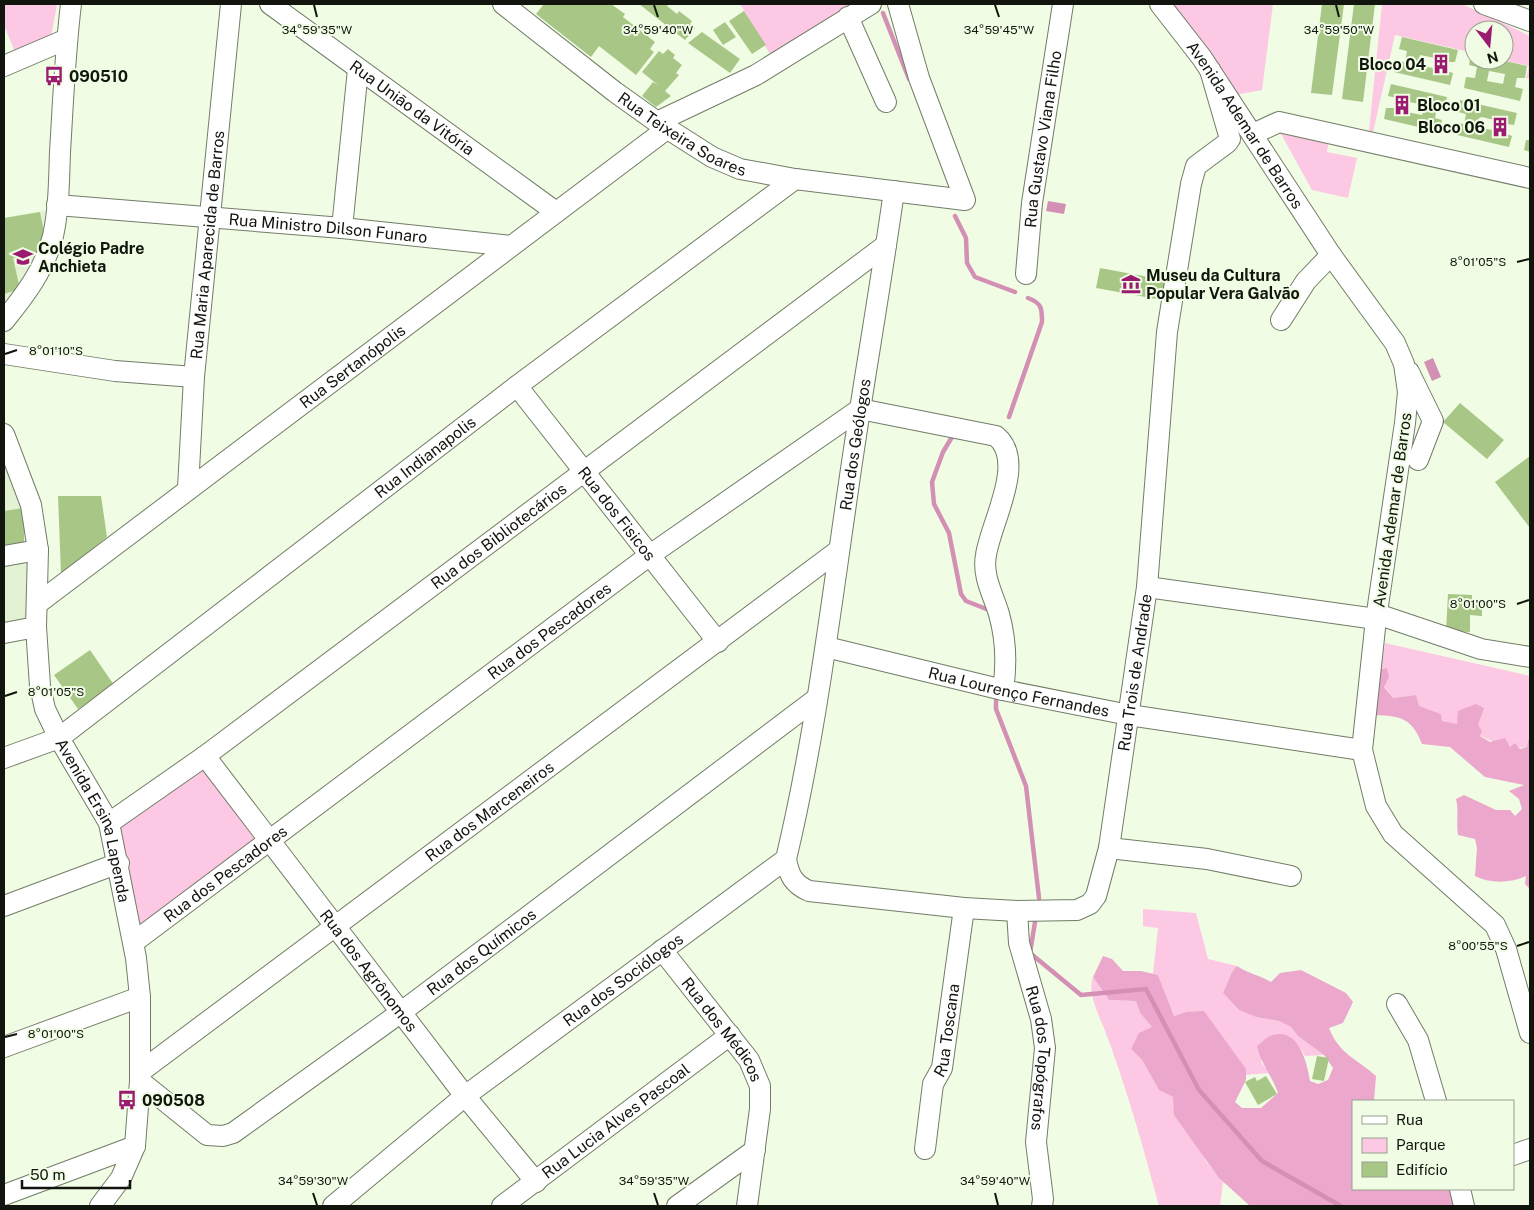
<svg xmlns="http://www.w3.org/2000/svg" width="1534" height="1210" font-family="'Public Sans',sans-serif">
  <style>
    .built { fill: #e3f2d3 }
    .green { fill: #fcc8e3 }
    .forest { fill: #eca7cc }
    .water { fill: #d490b4 }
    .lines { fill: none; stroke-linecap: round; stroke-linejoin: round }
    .stream { stroke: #d490b4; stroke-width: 4.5 }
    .building { fill: #a8c786; fill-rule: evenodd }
    .minor-casing { stroke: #727c67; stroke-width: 22 }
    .minor { stroke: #fff; stroke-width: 20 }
    .ticks { fill: none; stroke: #11150d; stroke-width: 2 }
    .labels { text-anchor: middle; stroke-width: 4; stroke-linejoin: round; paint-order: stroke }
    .poi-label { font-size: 16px; font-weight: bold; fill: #11150d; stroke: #f0fce4; text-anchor: start }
    .street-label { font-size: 16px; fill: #11150d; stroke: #f0fce4 }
    .ticks-label { font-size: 12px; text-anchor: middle; fill: #11150d; stroke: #f0fce4; stroke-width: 4; stroke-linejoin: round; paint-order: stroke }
  </style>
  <rect width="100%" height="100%" fill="#f0fce4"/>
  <!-- built -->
  <path class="built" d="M 52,209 L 46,242 L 15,301 L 4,304 L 4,218 Z
    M 4,451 L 21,495 L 28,544 L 26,623 L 4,628 Z"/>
  <!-- green -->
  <path class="green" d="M 4,4 L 57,4 L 51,37 L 15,52 L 4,25 Z
    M 740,4 L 862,4 L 773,59 Z
    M 1170,4 L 1273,4 L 1262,90 L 1234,95 Z
    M 1382,4 L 1462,4 L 1530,36 L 1530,79 L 1526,78 L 1529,66 L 1502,60 L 1504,60 L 1504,30 L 1474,30 L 1474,53 L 1395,35 L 1373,132 L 1369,131 Z
    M 1290,129 L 1329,139 L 1327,152 L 1357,158 L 1348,198 L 1312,190 L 1281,134 Z
    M 1385,643 L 1530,676 L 1530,740 L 1528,740 L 1527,747 C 1500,751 1478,734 1457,720 L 1457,725 L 1442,721 L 1441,714 L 1418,706 L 1416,695 L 1393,698 L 1384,686 L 1386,668 L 1381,669 Z
    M 205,756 L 271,842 L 134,942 L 109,823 Z
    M 1143,909 L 1196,913 L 1208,959 L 1237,966 L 1232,972 L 1223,993 L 1239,1010 L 1256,1017 L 1279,1021 L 1291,1027 L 1298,1036 L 1324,1055 L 1305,1056 C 1297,1041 1290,1037 1273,1035 L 1261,1062 L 1269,1073 L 1246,1075 L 1246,1069 L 1186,1012 L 1174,1016 L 1158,975 L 1153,974 L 1158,928 L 1143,926 Z
    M 1093,977 L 1109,1000 L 1136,1001 L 1140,1013 L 1152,1027 L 1131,1049 L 1142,1060 L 1159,1090 L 1173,1097 L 1206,1161 L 1223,1182 L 1220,1206 L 1159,1206 C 1143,1146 1126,1086 1104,1028 C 1098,1013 1087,992 1093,977 Z"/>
  <!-- forest -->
  <path class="forest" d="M 1387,668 L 1389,677 L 1384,687 L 1393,698 L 1416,695 L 1419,706 L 1441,714 L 1442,721 L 1457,724 L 1458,711 L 1476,704 L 1484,708 L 1478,725 L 1482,731 L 1480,736 L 1490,742 L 1505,738 L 1510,747 L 1515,743 L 1520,749 L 1527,747 L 1528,740 L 1530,740 L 1530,889 L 1525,884 L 1526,876 C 1511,883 1490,884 1475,876 L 1477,848 L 1475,839 L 1458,835 C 1456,823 1459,810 1456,799 L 1464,795 L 1496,810 L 1510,810 L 1515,816 L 1522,809 L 1519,799 L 1509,791 L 1524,785 L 1485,777 L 1450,747 L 1422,744 C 1412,718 1401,716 1375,715 L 1381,669 Z
    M 1103,956 L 1112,959 L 1123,971 L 1141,971 L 1158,975 L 1174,1016 L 1186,1012 L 1204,1011 L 1246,1069 L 1246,1080 L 1235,1102 L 1242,1108 L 1261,1108 L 1278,1093 C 1272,1076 1261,1064 1257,1046 C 1261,1043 1268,1036 1273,1035 C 1299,1028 1307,1063 1310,1081 L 1318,1084 L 1328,1080 L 1333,1068 L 1324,1055 L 1298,1036 L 1291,1027 L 1279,1021 L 1256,1017 L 1239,1010 L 1223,993 L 1232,972 L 1237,966 C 1249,974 1260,975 1271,982 L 1280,973 L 1301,970 L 1346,993 L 1353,1002 L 1343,1023 L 1329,1028 C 1339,1054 1357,1059 1376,1076 L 1374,1101 L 1353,1101 L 1353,1189 L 1453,1189 L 1459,1206 L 1250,1206 L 1219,1178 L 1174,1115 L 1173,1097 L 1159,1090 L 1142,1060 L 1131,1049 L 1139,1033 L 1152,1027 L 1140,1013 L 1136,1001 L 1109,1000 L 1093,977 Z"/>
  <!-- water -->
  <path class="water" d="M 1048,201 L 1066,204 L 1064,214 L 1046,211 Z
    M 1433,358 L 1441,377 L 1432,381 L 1424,362 Z"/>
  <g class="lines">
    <!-- stream -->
    <path class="stream" d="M 883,13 L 909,79
      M 955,216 L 966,238 L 967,263 L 975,277 L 1015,292
      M 1009,417 L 1042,322 C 1042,309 1042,303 1028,298
      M 952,437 L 943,452 L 932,482 L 934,504 L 949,533 L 961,594 L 966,601 L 989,610
      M 996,699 L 996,709 L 1026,786 L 1039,898
      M 1035,922 L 1030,953 L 1081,995 L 1146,989 L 1199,1090 L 1262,1161 L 1341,1206"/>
  </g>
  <!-- building -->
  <path class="building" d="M 544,4 L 611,4 L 625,14 L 623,17 L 655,42 L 650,49 L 654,52 L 636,75 L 599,46 L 591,57 L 536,14 Z
    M 639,4 L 668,4 L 667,6 L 677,14 L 679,11 L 692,21 L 690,24 L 695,28 L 685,40 Z
    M 1322,4 L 1344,4 L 1332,95 L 1311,93 Z
    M 1354,4 L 1375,4 L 1363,102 L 1342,99 Z
    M 744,11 L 766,45 L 752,54 L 729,21 Z
    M 725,22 L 736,37 L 723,45 L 713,30 Z
    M 702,32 L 740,59 L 730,73 L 688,43 Z
    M 1402,37 L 1458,50 L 1455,62 L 1448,62 L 1446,71 L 1453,73 L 1450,85 L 1394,72 L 1397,61 L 1405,62 L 1407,51 L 1399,49 ZM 1420,55 L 1435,58 L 1433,68 L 1418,65 Z
    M 668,49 L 675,55 L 673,58 L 682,65 L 676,73 L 679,75 L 665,91 L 671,96 L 656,107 L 642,96 L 653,82 L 658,85 L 642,72 L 659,51 L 663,54 Z
    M 1471,53 L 1474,54 L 1474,60 L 1501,60 L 1527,66 L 1525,78 L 1517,78 L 1515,87 L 1523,89 L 1520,101 L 1464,88 L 1466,77 L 1475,78 L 1477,67 L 1469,65 ZM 1489,71 L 1505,74 L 1503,84 L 1487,81 Z
    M 1391,84 L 1447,97 L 1445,109 L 1437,108 L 1435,118 L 1442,120 L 1440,132 L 1384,119 L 1386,108 L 1394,108 L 1397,98 L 1388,96 ZM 1409,102 L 1425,105 L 1422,115 L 1407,112 Z
    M 1460,100 L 1517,113 L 1514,125 L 1507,124 L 1505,133 L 1512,136 L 1509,147 L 1453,134 L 1456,123 L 1464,124 L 1466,114 L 1458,112 ZM 1482,117 L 1494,120 L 1492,130 L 1477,127 L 1479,118 Z
    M 1526,140 L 1530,140 L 1530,152 L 1524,150 Z
    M 40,212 L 46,242 L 43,251 L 13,258 L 20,289 L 4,294 L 4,218 Z
    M 1100,268 L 1165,280 L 1162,300 L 1096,288 Z
    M 1460,403 L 1504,440 L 1487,459 L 1443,422 Z
    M 1530,456 L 1530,528 L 1495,482 Z
    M 58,496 L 101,496 L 107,537 L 61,574 Z
    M 24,508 L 24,547 L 4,549 L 4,511 Z
    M 1448,594 L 1472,595 L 1472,605 L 1482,605 L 1482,616 L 1470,615 L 1470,632 L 1446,631 Z
    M 90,650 L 114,685 L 78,709 L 54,675 Z
    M 1317,1056 L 1329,1058 L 1324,1081 L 1312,1079 Z
    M 1266,1076 L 1277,1094 L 1258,1105 L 1245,1082 L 1255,1077 L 1257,1081 Z"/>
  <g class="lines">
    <defs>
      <g id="minor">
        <path id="s1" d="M 270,4 L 556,212"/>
        <path id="s2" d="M 503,4 L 615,92 L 657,122 L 712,157 L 740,169 L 795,179 L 965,200 L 919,78 L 898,4"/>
        <path id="s3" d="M 1160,4 L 1202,58 L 1331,255 L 1395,343 L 1404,364 L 1408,392 L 1405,423 L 1376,619 L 1362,750 L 1376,806 L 1393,834 L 1495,925 L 1506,949 L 1530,1033"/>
        <path d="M 1484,4 L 1530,21"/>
        <path d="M 848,17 L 886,102"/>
        <path d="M 4,66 L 67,39"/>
        <path d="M 657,122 L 756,75 L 871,4"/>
        <path d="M 1253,134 L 1279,122 L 1530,178"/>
        <path id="s4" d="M 57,205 L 342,228 L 511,246"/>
        <path d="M 342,228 L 358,69"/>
        <path id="s5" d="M 1026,274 L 1032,203 L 1063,4"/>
        <path d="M 1281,320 L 1306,281 L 1331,255"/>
        <path d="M 4,321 C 25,295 45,269 53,236 C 59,209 59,180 60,152 C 63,103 65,53 71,4"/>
        <path d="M 4,354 L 115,371 L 194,377"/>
        <path d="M 1409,372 L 1433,421 L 1418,460"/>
        <path id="s6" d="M 517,386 L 718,642"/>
        <path id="s7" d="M 4,434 L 31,505 L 38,550 L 36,627 L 40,686 L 45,709 L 59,738 L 109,823 L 136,958 L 140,997 L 140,1081 L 135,1146 L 121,1178 L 100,1206"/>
        <path id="s8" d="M 188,488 L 194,377 L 231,4"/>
        <path d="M 4,556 L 38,550"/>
        <path d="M 1147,587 L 1376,619"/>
        <path id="s9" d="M 37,604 L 668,128"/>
        <path d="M 1377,614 L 1481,649 L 1530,657"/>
        <path d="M 4,633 L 36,627"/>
        <path id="s10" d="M 826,647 L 1003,690 L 1129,715 L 1362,750"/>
        <path id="s11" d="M 205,756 L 465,1096 L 536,1182"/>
        <path id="s12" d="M 4,758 L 59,738 L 517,386 L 795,179"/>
        <path id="s13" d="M 109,823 L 205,756 L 886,245"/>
        <path d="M 1109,848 L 1207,859 L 1291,876"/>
        <path id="s14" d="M 786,859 C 789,875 793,884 809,891 L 964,908 L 1017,911 L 1077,910 L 1090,904 L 1096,896 L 1109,848 L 1147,587 L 1167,332 L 1191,184 L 1196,166 L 1227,143 L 1230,139 L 1210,70"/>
        <path d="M 4,906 L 119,863"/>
        <path id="s15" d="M 1017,911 L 1019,943 L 1041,1019 L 1045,1048 L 1036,1142 L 1043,1199 L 1042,1206"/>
        <path id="s16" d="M 134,942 L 650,555 L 860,409 L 996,436 C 1027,461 991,522 986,555 C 982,576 993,594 999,614 C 1006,639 1007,664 1003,690"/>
        <path id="s17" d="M 662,950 L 749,1060 L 760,1086 L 760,1109 L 747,1206"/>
        <path d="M 1397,1004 L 1418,1040 L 1436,1101"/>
        <path d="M 4,1047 L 140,997"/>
        <path id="s18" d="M 140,1072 L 839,550"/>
        <path id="s19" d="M 140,1081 L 207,1135 L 223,1136 L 233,1133 L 400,1013 L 816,699"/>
        <path id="s20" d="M 925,1149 L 933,1084 L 942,1068 L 964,908"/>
        <path d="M 1513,1155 L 1530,1149"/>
        <path d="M 1460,1189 L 1464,1206"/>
        <path d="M 4,1195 L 135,1146"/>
        <path id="s21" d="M 333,1206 L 465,1096 L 786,859 C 815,738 830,613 848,490 C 862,390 880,291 894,191"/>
        <path id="s22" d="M 502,1206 L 730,1035"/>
        <path d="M 677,1206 L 755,1150"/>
      </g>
    </defs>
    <!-- minor casing -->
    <use href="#minor" class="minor-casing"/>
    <!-- minor -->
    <use href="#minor" class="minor"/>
  </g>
  <!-- ticks -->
  <path class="ticks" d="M 314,5 L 317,17M 654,5 L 658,17M 995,5 L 999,17M 1336,5 L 1339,17M 1517,262 L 1529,259M 5,354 L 17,350M 1517,604 L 1529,600M 5,696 L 17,692M 1517,946 L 1529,942M 5,1037 L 17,1034M 313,1193 L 317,1205M 654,1193 L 658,1205M 995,1193 L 998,1205"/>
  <!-- icons -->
  <defs>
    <symbol id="building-bare" viewBox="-9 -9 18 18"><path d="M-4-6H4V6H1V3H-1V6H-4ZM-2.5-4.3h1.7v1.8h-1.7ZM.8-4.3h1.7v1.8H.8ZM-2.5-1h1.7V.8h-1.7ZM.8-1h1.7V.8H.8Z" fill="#9b1b70" stroke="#f0fce4" stroke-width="2.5" paint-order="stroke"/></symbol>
    <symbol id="bus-bare" viewBox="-9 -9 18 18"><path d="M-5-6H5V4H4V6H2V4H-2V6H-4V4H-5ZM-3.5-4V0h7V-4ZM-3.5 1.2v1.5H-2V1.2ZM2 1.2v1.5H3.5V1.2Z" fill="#9b1b70" stroke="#f0fce4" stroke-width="2.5" paint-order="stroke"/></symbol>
    <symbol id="school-bare" viewBox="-9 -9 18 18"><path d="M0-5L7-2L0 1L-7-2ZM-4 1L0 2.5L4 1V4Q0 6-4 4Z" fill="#9b1b70" stroke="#f0fce4" stroke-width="2.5" paint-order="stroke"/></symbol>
    <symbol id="museum-bare" viewBox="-9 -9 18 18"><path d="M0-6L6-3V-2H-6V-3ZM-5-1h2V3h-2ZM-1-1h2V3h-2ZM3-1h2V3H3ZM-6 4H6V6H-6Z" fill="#9b1b70" stroke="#f0fce4" stroke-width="2.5" paint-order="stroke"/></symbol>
  </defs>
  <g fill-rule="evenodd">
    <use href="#building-bare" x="1427" y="50" width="28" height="28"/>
    <use href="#bus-bare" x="40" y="62" width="28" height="28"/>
    <use href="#building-bare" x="1388" y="91" width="28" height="28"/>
    <use href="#building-bare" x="1486" y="113" width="28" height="28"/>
    <use href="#school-bare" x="9" y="243" width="28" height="28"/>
    <use href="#museum-bare" x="1117" y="270" width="28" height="28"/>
    <use href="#bus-bare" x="113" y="1086" width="28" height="28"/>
  </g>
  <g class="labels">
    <!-- poi labels -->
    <g class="poi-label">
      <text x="1426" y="70" text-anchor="end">Bloco 04</text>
      <text x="69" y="82">090510</text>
      <text x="1417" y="111">Bloco 01</text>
      <text x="1485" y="133" text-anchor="end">Bloco 06</text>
      <text x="38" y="254">Colégio Padre<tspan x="38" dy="18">Anchieta</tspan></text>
      <text x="1146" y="281">Museu da Cultura<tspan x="1146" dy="18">Popular Vera Galvão</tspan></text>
      <text x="142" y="1106">090508</text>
    </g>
    <!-- street labels -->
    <g class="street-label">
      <text dy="6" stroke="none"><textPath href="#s1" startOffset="176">Rua União da Vitória</textPath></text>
      <text dy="6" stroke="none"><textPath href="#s3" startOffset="148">Avenida Ademar de Barros</textPath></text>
      <text dy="6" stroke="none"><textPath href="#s2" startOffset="222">Rua Teixeira Soares</textPath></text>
      <text dy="6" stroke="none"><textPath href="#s5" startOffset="136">Rua Gustavo Viana Filho</textPath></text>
      <text dy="6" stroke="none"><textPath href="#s4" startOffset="272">Rua Ministro Dilson Funaro</textPath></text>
      <text dy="6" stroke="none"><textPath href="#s8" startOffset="244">Rua Maria Aparecida de Barros</textPath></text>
      <text dy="6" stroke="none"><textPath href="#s9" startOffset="395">Rua Sertanópolis</textPath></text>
      <text dy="6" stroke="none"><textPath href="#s21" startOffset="991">Rua dos Geólogos</textPath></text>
      <text dy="6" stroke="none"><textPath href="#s12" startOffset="520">Rua Indianapolis</textPath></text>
      <text transform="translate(1392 510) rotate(-82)" y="6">Avenida Ademar de Barros</text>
      <text dy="6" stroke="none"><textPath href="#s6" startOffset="162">Rua dos Fisicos</textPath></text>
      <text dy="6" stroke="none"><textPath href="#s13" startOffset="484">Rua dos Bibliotecários</textPath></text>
      <text dy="6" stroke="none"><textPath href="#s16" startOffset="519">Rua dos Pescadores</textPath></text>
      <text dy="6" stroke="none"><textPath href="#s14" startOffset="562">Rua Trois de Andrade</textPath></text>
      <text dy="6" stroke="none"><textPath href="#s10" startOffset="198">Rua Lourenço Fernandes</textPath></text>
      <text dy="6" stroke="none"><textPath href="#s18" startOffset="436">Rua dos Marceneiros</textPath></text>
      <text dy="6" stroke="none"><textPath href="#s7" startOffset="404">Avenida Ersina Lapenda</textPath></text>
      <text dy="6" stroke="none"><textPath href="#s16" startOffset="114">Rua dos Pescadores</textPath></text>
      <text dy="6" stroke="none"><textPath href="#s19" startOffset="420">Rua dos Químicos</textPath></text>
      <text dy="6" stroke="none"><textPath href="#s11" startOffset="270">Rua dos Agrônomos</textPath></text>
      <text dy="6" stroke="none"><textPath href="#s21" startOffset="368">Rua dos Sociólogos</textPath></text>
      <text dy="6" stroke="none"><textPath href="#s20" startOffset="122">Rua Toscana</textPath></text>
      <text dy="6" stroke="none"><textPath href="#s17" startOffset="100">Rua dos Médicos</textPath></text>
      <text dy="6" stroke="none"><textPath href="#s15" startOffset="150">Rua dos Topógrafos</textPath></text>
      <text dy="6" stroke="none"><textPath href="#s22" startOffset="142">Rua Lucia Alves Pascoal</textPath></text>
    </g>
  </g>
  <g class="ticks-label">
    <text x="317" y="34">34°59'35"W</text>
    <text x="658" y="34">34°59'40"W</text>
    <text x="999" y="34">34°59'45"W</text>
    <text x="1339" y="34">34°59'50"W</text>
    <text x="1478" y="266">8°01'05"S</text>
    <text x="56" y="355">8°01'10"S</text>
    <text x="1478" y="608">8°01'00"S</text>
    <text x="56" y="696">8°01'05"S</text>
    <text x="1478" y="950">8°00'55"S</text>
    <text x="56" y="1038">8°01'00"S</text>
    <text x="313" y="1185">34°59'30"W</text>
    <text x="654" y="1185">34°59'35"W</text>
    <text x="995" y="1185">34°59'40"W</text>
  </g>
  <!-- border -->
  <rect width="1534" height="1210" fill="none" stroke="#11150d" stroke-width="10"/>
  <!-- legend -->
  <rect x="1352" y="1100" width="162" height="90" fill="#f0fce4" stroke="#97a08e"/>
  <rect x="1362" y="1116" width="25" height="8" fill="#ffffff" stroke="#97a08e"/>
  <text x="1396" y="1125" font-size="15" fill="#11150d">Rua</text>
  <rect x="1362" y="1138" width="25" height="15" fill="#fcc8e3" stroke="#97a08e"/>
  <text x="1396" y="1150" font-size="15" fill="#11150d">Parque</text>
  <rect x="1362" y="1162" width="25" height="15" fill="#a8c786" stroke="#97a08e"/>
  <text x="1396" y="1175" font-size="15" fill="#11150d">Edifício</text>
  <!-- north arrow -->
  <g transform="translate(1489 45) rotate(164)"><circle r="24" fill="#f0fce4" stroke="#97a08e"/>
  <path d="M0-4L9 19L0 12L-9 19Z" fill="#9b1b70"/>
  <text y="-8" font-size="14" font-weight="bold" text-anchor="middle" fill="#11150d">N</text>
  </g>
  <!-- scale -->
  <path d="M22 1180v8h108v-8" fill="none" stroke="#11150d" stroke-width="2.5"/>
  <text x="30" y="1180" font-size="15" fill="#11150d" stroke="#f0fce4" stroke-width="4" paint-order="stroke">50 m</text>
</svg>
